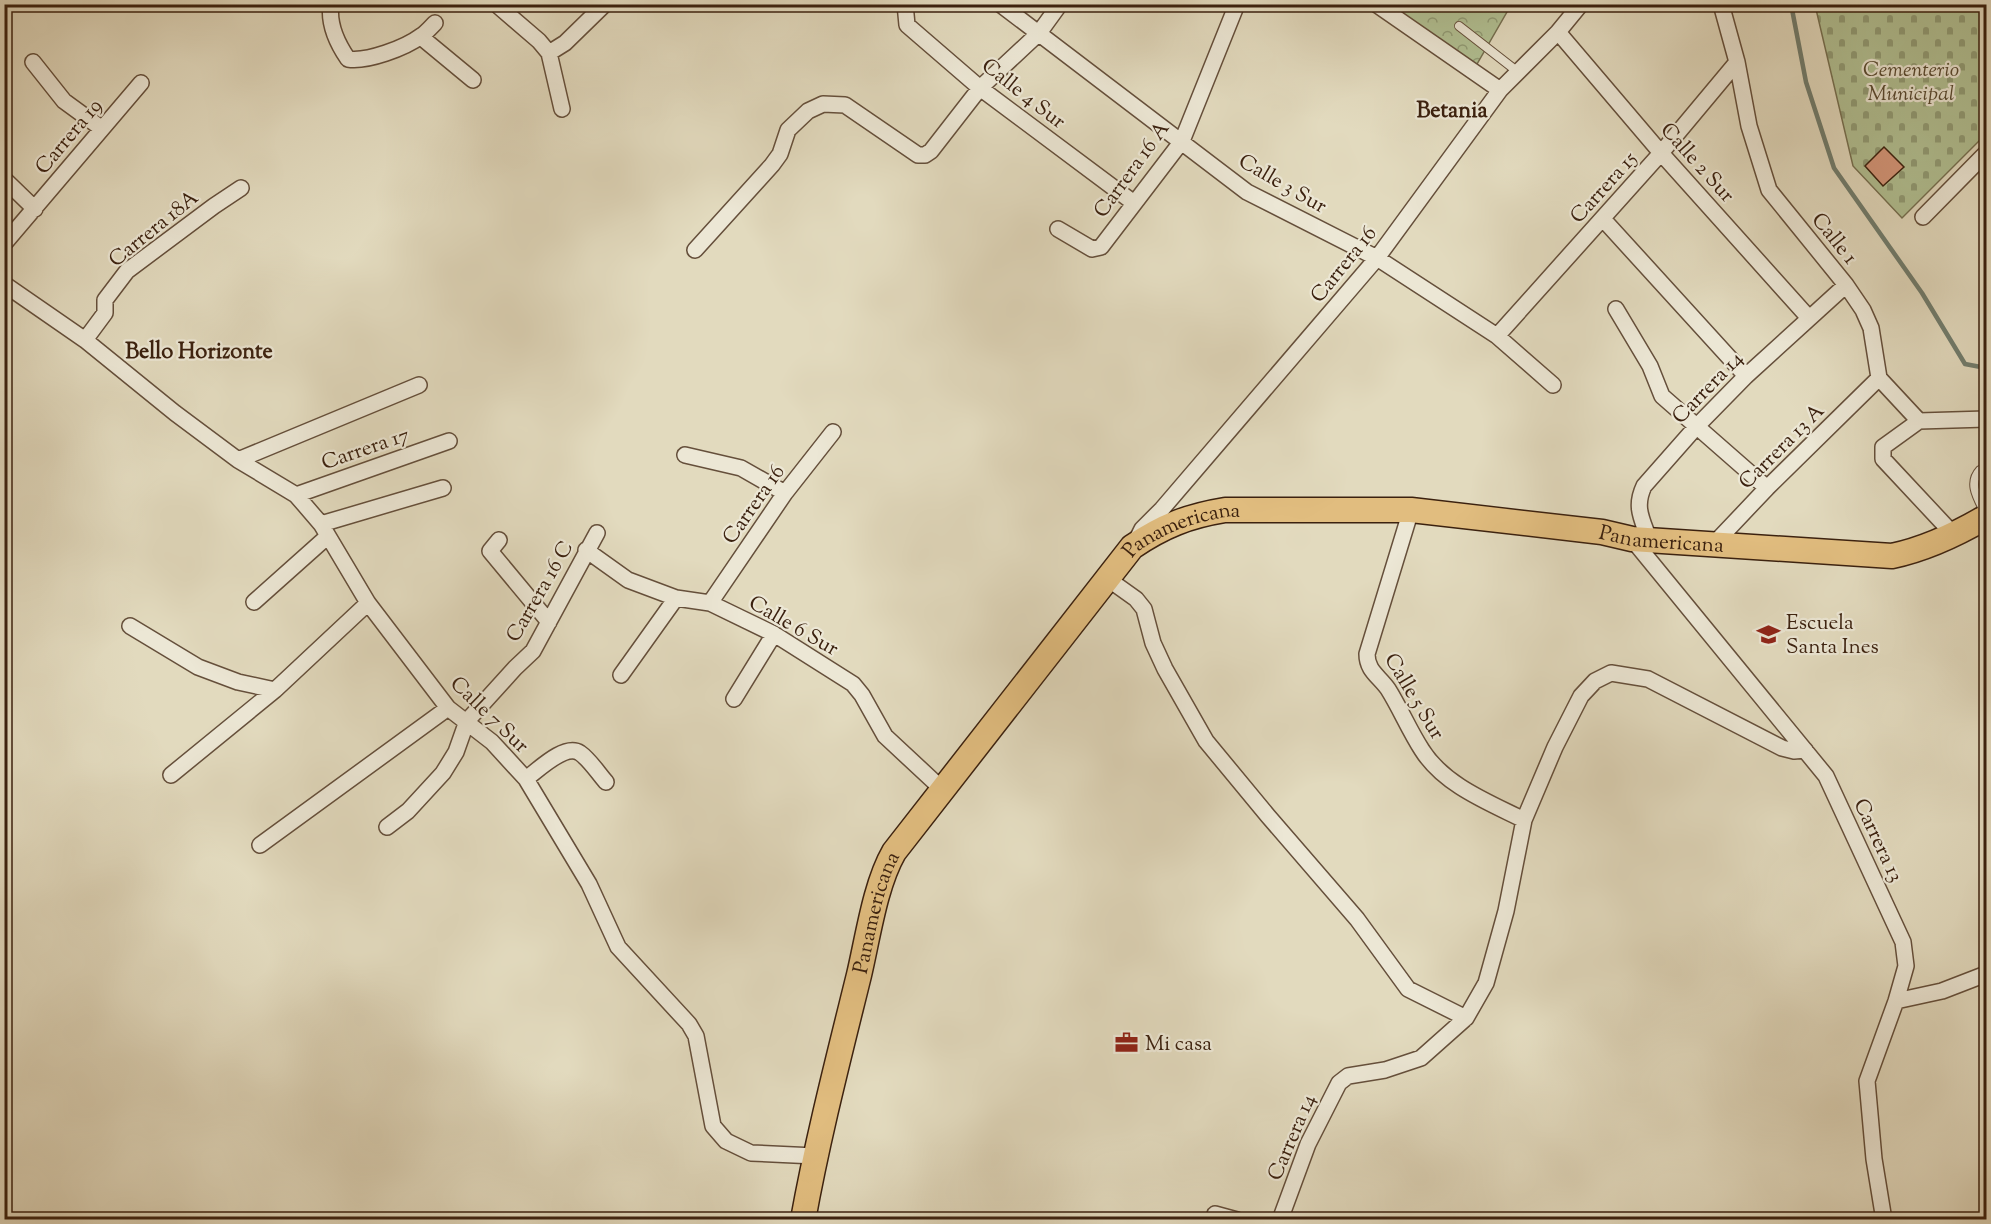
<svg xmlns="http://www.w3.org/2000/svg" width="1991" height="1224" font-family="'Sorts Mill Goudy',serif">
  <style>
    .cemetery { fill: url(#cemetery-stones); stroke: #767051; stroke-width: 1.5 }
    .park { fill: url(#park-crowns); stroke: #767051; stroke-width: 1.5 }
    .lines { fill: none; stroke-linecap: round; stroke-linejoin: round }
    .stream { stroke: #717d6e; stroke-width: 4.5 }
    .building { fill: #d5977b; stroke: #3b210f; stroke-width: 1.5 }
    .lane-casing { stroke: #654f3b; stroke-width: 10 }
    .street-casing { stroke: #654f3b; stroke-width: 18 }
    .primary-casing { stroke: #3b210f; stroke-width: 27 }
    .lane { stroke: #ece7d5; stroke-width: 8 }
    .street { stroke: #ece7d5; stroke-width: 15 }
    .primary { stroke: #e1bd7f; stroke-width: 24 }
    .labels { text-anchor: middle; stroke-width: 4.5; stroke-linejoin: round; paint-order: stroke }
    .park-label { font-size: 21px; font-style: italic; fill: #584930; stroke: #ece7d5 }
    .street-label { font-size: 21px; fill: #3b210f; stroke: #ece7d5 }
    .poi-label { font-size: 21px; fill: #3b210f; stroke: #ece7d5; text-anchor: start }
    .neighbourhood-label { font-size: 22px; font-weight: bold; fill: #3b210f; stroke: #ece7d5 }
  </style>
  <defs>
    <pattern id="cemetery-stones" width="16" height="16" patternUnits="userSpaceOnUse" patternTransform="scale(1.5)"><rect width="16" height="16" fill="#b1c093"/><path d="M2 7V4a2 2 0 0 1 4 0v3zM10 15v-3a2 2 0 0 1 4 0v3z" fill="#919c76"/></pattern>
    <pattern id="park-crowns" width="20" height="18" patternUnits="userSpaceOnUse" patternTransform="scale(1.5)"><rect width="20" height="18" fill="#b1c093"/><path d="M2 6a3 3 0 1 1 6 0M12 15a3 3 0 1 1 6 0" fill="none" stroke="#919c76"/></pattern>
  </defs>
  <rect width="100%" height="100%" fill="#e2dabe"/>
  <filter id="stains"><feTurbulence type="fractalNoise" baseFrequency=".00333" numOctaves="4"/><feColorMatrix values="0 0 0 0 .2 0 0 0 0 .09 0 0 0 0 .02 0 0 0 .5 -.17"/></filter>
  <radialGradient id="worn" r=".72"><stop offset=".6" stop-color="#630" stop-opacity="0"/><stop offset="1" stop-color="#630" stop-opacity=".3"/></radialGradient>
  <!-- cemetery -->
  <path class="cemetery" d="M 1815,5 L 1986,5 L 1986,134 L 1902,218 L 1853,166 Z"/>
  <!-- park -->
  <path class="park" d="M 1388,5 L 1511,5 L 1477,64 L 1469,64 Z"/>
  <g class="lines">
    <!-- stream -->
    <path class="stream" d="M 1791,4 L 1806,82 L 1834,168 L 1922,293 L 1965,364 L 1986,368"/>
  </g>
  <!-- building -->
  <path class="building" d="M 1884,147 L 1904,167 L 1883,186 L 1865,166 Z"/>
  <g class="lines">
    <defs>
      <path id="lane" d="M 1459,26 L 1518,72
        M 1980,470 C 1967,484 1979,500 1986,515"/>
      <path id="street" d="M 331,4 C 328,24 337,43 348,59 C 367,62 405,48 421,36 C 426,33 431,27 435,23
        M 496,4 L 539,41 L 549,53 L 562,109
        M 905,4 L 907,25 L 980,88 L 1134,203
        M 1000,4 L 1247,192 L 1377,258 L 1497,336 L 1553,385
        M 1376,4 L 1500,90
        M 1721,4 L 1737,62 L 1749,126 L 1769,190 L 1846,285 L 1863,310 L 1871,328 L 1879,378 L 1919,421 L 1986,419
        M 1558,32 L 1661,153 L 1809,318
        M 421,37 L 473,80
        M 549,53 L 565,43 L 605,4
        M 33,62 L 64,101 L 101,128
        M 4,179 L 35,209
        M 1923,217 L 1986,153
        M 1603,219 L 1746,376
        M 1058,229 L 1092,249 L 1101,247 L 1182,141 L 1237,4
        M 4,244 L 141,83
        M 695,250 L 772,165 L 780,154 L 788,130 L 808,111 L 823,104 L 845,105 L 918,155 L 925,155 L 931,151 L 980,88 L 1039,33 L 1060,4
        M 4,284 L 85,340 L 175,413 L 238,460 L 296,495 L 321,524 L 368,603 L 448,708 L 492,742 L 526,779 L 589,884 L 618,947 L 689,1024 L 696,1036 L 713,1126 L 726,1141 L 751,1153 L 815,1156
        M 1616,309 L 1650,366 L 1662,396 L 1767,488
        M 1497,336 L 1661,153 L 1737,62
        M 85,340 L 105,313 L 105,300 L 127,271 L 214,206 L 241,188
        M 1919,421 L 1883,447 L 1883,459 L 1954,535
        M 685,455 L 741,468 L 785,493
        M 238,460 L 419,385
        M 296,495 L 449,441
        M 1411,510 L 1367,654 C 1367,671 1379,676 1388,689 C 1400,708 1409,730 1422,750 C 1444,785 1488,802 1524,820
        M 321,524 L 443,488
        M 1137,539 L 1142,529 L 1162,509 L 1377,258 L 1500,90 L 1558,32 L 1581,4
        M 1632,539 L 1826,776 L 1903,942 L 1906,966 L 1896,1001 L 1867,1081 L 1874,1159 L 1884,1220
        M 1649,539 C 1642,519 1634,507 1644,486 L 1696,427 L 1746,376 L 1846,285
        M 499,540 L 490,551 L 549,622
        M 1713,545 L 1767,488 L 1879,378
        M 586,550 L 628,580 L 676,598 L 710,603 L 774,634 L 853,684 L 862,695 L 885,736 L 943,790
        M 1108,579 L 1136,599 L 1144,609 L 1153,643 L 1165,669 L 1206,741 L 1268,816 L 1357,919 L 1408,989 L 1466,1018
        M 254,602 L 328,536
        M 710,603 L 785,493 L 833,432
        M 130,626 L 198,667 L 238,682 L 275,690
        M 621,675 L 676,598
        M 734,699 L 774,634
        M 171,775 L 275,690 L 368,603
        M 526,779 C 538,770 565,743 580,753 C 590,760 598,773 606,782
        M 387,827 L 408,811 L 443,773 L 456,752 L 467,721 L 515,668 L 533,651 L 597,533
        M 260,845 L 448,708
        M 1896,1001 L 1942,991 L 1986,974
        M 1215,1214 L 1237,1220
        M 1280,1220 L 1308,1144 L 1339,1083 L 1348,1076 L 1385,1070 L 1421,1058 L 1466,1018 L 1486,983 L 1506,911 L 1524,820 L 1555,747 L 1581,696 L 1595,681 L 1611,673 L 1648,679 L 1782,748 L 1794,751 L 1805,750"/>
      <g id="primary">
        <path id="s1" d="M 803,1220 C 818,1137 839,1056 859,975 C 868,937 875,885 894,852 L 1132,547 C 1163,526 1188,516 1225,510 L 1411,510 L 1602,532 L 1632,539 L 1892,556 C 1925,549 1957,534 1986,517"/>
      </g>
    </defs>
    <!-- lane casing -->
    <use href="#lane" class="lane-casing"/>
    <!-- street casing -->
    <use href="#street" class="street-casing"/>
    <!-- primary casing -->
    <use href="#primary" class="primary-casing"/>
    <!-- lane -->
    <use href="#lane" class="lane"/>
    <!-- street -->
    <use href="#street" class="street"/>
    <!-- primary -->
    <use href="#primary" class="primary"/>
  </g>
  <!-- icons -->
  <defs>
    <symbol id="school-bare" viewBox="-9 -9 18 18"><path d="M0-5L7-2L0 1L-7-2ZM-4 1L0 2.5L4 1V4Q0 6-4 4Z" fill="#8f2418" stroke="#ece7d5" stroke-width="2.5" paint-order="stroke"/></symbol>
    <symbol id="office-bare" viewBox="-9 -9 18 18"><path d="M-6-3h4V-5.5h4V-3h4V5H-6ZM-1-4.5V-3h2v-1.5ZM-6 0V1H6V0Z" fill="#8f2418" stroke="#ece7d5" stroke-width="2.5" paint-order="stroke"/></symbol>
  </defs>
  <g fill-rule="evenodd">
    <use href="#school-bare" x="1752" y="618" width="33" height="33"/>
    <use href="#office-bare" x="1110" y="1026" width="33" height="33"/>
  </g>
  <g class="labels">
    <!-- park labels -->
    <g class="park-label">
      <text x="1911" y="76">Cementerio<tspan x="1911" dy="24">Municipal</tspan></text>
    </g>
    <!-- street labels -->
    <g class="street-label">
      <text transform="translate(1024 93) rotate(38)" y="7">Calle 4 Sur</text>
      <text transform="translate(68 136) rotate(-50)" y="7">Carrera 19</text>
      <text transform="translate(1698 162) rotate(48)" y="7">Calle 2 Sur</text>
      <text transform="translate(1131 169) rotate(-54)" y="7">Carrera 16 A</text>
      <text transform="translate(1283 183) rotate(30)" y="7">Calle 3 Sur</text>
      <text transform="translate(1603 187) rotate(-48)" y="7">Carrera 15</text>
      <text transform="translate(153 228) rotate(-39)" y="7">Carrera 18A</text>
      <text transform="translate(1835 238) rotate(51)" y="7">Calle 1</text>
      <text transform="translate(1343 264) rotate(-51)" y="7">Carrera 16</text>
      <text transform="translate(1707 387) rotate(-46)" y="7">Carrera 14</text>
      <text transform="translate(1781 446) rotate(-45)" y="7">Carrera 13 A</text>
      <text transform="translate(365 448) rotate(-19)" y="7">Carrera 17</text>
      <text transform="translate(753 504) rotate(-55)" y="7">Carrera 16</text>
      <text dy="7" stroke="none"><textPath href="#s1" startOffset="820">Panamericana</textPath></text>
      <text dy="7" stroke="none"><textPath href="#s1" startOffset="1306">Panamericana</textPath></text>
      <text transform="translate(539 591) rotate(-60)" y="7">Carrera 16 C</text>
      <text transform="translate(794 625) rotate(30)" y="7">Calle 6 Sur</text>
      <text transform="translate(1415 696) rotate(59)" y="7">Calle 5 Sur</text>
      <text transform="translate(490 714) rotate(44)" y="7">Calle 7 Sur</text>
      <text transform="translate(1879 840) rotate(65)" y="7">Carrera 13</text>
      <text dy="7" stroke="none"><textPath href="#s1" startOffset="316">Panamericana</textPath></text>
      <text transform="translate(1291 1137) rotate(-67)" y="7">Carrera 14</text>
    </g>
    <!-- poi labels -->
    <g class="poi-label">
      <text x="1786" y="629">Escuela<tspan x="1786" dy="24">Santa Ines</tspan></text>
      <text x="1145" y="1050">Mi casa</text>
    </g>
    <!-- neighbourhood labels -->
    <g class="neighbourhood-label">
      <text x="1452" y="117">Betania</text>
      <text x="199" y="358">Bello Horizonte</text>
    </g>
  </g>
  <!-- margin -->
  <rect width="1991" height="1224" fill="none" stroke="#e2dabe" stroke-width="24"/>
  <rect x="6" y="6" width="1979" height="1212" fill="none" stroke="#3b210f" stroke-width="3"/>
  <rect x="12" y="12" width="1967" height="1200" fill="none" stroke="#3b210f" stroke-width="1.5"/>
  <rect width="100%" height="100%" filter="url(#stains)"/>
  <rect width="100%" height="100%" fill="url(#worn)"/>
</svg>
